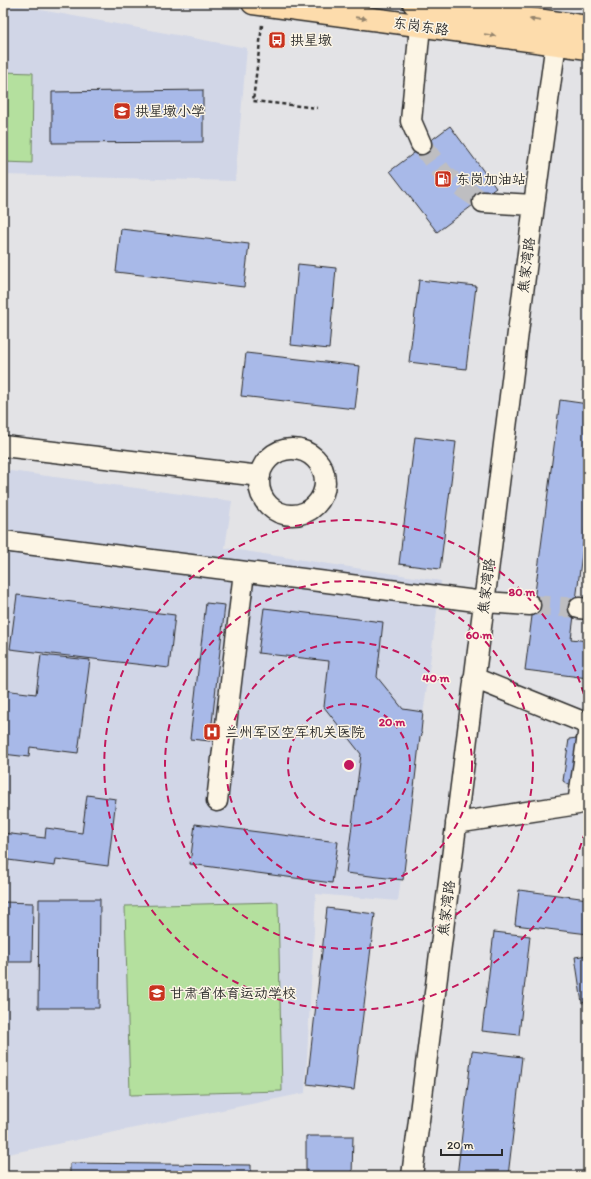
<svg xmlns="http://www.w3.org/2000/svg" width="591" height="1179" font-family="Itim,'LXGW WenKai TC',sans-serif">
  <style>
    .built { fill: #d1d6e7 }
    .green { fill: #b4e09e; stroke: #708664 }
    .building { fill: #a8b9e8; stroke: #2b2b2b }
    .lines { fill: none; stroke-linecap: round; stroke-linejoin: round }
    .minor-tunnel { stroke: #bebec1; stroke-width: 20; stroke-dasharray: 20 10; stroke-linecap: butt }
    .minor-casing { stroke: #2b2b2b; stroke-width: 23 }
    .major-casing { stroke: #2b2b2b; stroke-width: 25 }
    .path { stroke: #2b2b2b; stroke-width: 2.5; stroke-dasharray: 4 3; stroke-linecap: butt }
    .minor { stroke: #fcf5e5; stroke-width: 20 }
    .major { stroke: #fddcac; stroke-width: 22 }
    .oneway { fill: #94846c }
    .ring { fill: none; stroke: #c2185b; stroke-width: 2; stroke-dasharray: 7 5 }
    .labels { text-anchor: middle; stroke-width: 3; stroke-linejoin: round; paint-order: stroke }
    .street-label { font-size: 14px; fill: #2b2b2b; stroke: #fcf5e5 }
    .poi-label { font-size: 14px; fill: #2b2b2b; stroke: #fcf5e5; text-anchor: start }
    .centre { fill: #c2185b; stroke: #fcf5e5; stroke-width: 2 }
    .ring-label { font-size: 12px; text-anchor: middle; font-weight: bold; fill: #c2185b; stroke: #fcf5e5; stroke-width: 3; stroke-linejoin: round; paint-order: stroke }
  </style>
  <rect width="100%" height="100%" fill="#e3e3e6"/>
  <filter id="ink" filterUnits="userSpaceOnUse"><feTurbulence type="fractalNoise" baseFrequency=".025" numOctaves="2"/><feDisplacementMap in="SourceGraphic" scale="8" xChannelSelector="R" yChannelSelector="G"/><feConvolveMatrix kernelMatrix="1 2 1 2 8 2 1 2 1" color-interpolation-filters="sRGB"/></filter>
  <g filter="url(#ink)">
    <!-- built -->
    <path class="built" d="M 3,3 L 247,48 L 235,181 L 3,175 Z
      M 3,470 L 232,501 L 225,548 L 441,581 L 398,901 L 316,894 L 305,1093 L 3,1155 Z"/>
    <!-- green -->
    <path class="green" d="M 3,72 L 33,73 L 32,163 L 3,162 Z
      M 278,902 L 282,1091 L 130,1095 L 125,906 Z"/>
    <!-- building -->
    <path class="building" d="M 203,90 L 203,142 L 52,143 L 52,92 Z
      M 450,126 L 496,188 L 437,232 L 390,171 Z
      M 588,165 L 588,192 L 585,191 Z
      M 121,229 L 249,244 L 244,287 L 116,272 Z
      M 298,264 L 336,268 L 329,349 L 291,345 Z
      M 419,280 L 476,286 L 466,369 L 409,362 Z
      M 246,353 L 360,366 L 355,409 L 241,396 Z
      M 560,400 L 588,404 L 588,507 L 571,639 L 588,641 L 588,678 L 525,670 Z
      M 415,437 L 456,442 L 440,569 L 399,564 Z
      M 17,595 L 175,615 L 169,668 L 10,649 Z
      M 206,603 L 225,605 L 210,741 L 190,739 Z
      M 264,608 L 383,622 L 377,677 L 403,709 L 423,712 L 421,732 L 422,735 L 420,737 L 403,880 L 346,873 L 361,754 L 324,707 L 329,661 L 258,653 Z
      M 41,655 L 90,660 L 78,753 L 30,747 L 29,757 L 3,754 L 3,690 L 36,694 Z
      M 577,738 L 588,742 L 588,783 L 569,785 L 563,781 L 569,739 Z
      M 87,795 L 116,799 L 108,866 L 56,859 L 55,866 L 8,860 L 8,866 L 3,866 L 3,833 L 45,838 L 46,828 L 82,833 Z
      M 195,824 L 338,842 L 332,883 L 190,864 Z
      M 519,890 L 588,899 L 588,934 L 515,925 Z
      M 39,899 L 100,899 L 99,1008 L 38,1008 Z
      M 3,902 L 33,903 L 32,962 L 3,962 Z
      M 327,908 L 375,914 L 354,1090 L 307,1084 Z
      M 494,932 L 530,936 L 519,1035 L 482,1031 Z
      M 588,955 L 588,1002 L 582,1003 L 575,957 Z
      M 472,1051 L 522,1057 L 508,1176 L 457,1176 Z
      M 306,1136 L 353,1136 L 352,1176 L 306,1176 Z
      M 70,1163 L 251,1165 L 251,1176 L 70,1176 Z"/>
    <g class="lines">
      <!-- minor-tunnel -->
      <path class="minor-tunnel" d="M 421,144 L 444,175 L 483,202
        M 530,605 L 579,608"/>
      <defs>
        <path id="minor" d="M 420,26 L 411,121 L 421,144
          M 483,202 L 534,205
          M 3,446 L 260,476
          M259 482a33 33 0 1 1 66 0a33 33 0 1 1-66 0Z
          M 3,541 L 484,602 L 530,605
          M 579,608 L 588,609
          M 474,678 L 588,724
          M 217,801 L 244,572
          M 456,823 L 578,804 L 588,734
          M 412,1176 L 534,205 L 558,27"/>
        <path id="major" d="M 253,3 L 588,48
          M 414,3 L 588,27"/>
      </defs>
      <!-- minor casing -->
      <use href="#minor" class="minor-casing"/>
      <!-- major casing -->
      <use href="#major" class="major-casing"/>
      <!-- path -->
      <path class="path" d="M 262,25 L 253,101 L 318,108"/>
      <!-- minor -->
      <use href="#minor" class="minor"/>
      <!-- major -->
      <use href="#major" class="major"/>
    </g>
    <!-- one-way arrows -->
    <defs><path id="oneway-solid" d="M-6-.8H1V-3.2L6.5 0L1 3.2V.8H-6Z"/></defs>
    <g class="oneway">
      <use href="#oneway-solid" transform="translate(361 18) rotate(8)"/>
      <use href="#oneway-solid" transform="translate(535 20) rotate(-172)"/>
      <use href="#oneway-solid" transform="translate(490 35) rotate(8)"/>
    </g>
  </g>
  <!-- distance rings -->
  <g class="ring">
    <circle cx="349" cy="765" r="61"/>
    <circle cx="349" cy="765" r="123"/>
    <circle cx="349" cy="765" r="184"/>
    <path d="M588 820A245 245 0 1 1 588 710"/>
  </g>
  <!-- icons -->
  <defs>
    <symbol id="bus-square" viewBox="-11 -11 22 22"><rect x="-9" y="-9" width="18" height="18" rx="4" fill="#c8321e" stroke="#fcf5e5"/><path d="M-5-6H5V4H4V6H2V4H-2V6H-4V4H-5ZM-3.5-4V0h7V-4ZM-3.5 1.2v1.5H-2V1.2ZM2 1.2v1.5H3.5V1.2Z" fill="#fff"/></symbol>
    <symbol id="school-square" viewBox="-11 -11 22 22"><rect x="-9" y="-9" width="18" height="18" rx="4" fill="#c8321e" stroke="#fcf5e5"/><path d="M0-5L7-2L0 1L-7-2ZM-4 1L0 2.5L4 1V4Q0 6-4 4Z" fill="#fff"/></symbol>
    <symbol id="fuel-square" viewBox="-11 -11 22 22"><rect x="-9" y="-9" width="18" height="18" rx="4" fill="#c8321e" stroke="#fcf5e5"/><path d="M-5.5-6h7V0h2V4h1.3V-2.5L3-4.5l.8-.8L6-3V5H2.5V1h-1V6h-7ZM-4.2-4.7v3.2H.2V-4.7Z" fill="#fff"/></symbol>
    <symbol id="hospital-square" viewBox="-11 -11 22 22"><rect x="-9" y="-9" width="18" height="18" rx="4" fill="#c8321e" stroke="#fcf5e5"/><path d="M-5-5h3v3.5h4V-5h3V5h-3V1.5h-4V5h-3Z" fill="#fff"/></symbol>
    <symbol id="university-square" viewBox="-11 -11 22 22"><rect x="-9" y="-9" width="18" height="18" rx="4" fill="#c8321e" stroke="#fcf5e5"/><path d="M0-5L7-2L0 1L-7-2ZM-4 1L0 2.5L4 1V4Q0 6-4 4Z" fill="#fff"/></symbol>
  </defs>
  <g fill-rule="evenodd">
    <use href="#bus-square" x="267" y="30" width="20" height="20"/>
    <use href="#school-square" x="112" y="101" width="20" height="20"/>
    <use href="#fuel-square" x="433" y="169" width="20" height="20"/>
    <use href="#hospital-square" x="202" y="722" width="20" height="20"/>
    <use href="#university-square" x="147" y="983" width="20" height="20"/>
  </g>
  <g class="labels">
    <!-- street labels -->
    <g class="street-label">
      <text transform="translate(421 26) rotate(8)" y="5">东岗东路</text>
      <text transform="translate(526 265) rotate(-83)" y="5">焦家湾路</text>
      <text transform="translate(486 586) rotate(-83)" y="5">焦家湾路</text>
      <text transform="translate(446 908) rotate(-83)" y="5">焦家湾路</text>
    </g>
    <!-- poi labels -->
    <g class="poi-label">
      <text x="290" y="45">拱星墩</text>
      <text x="135" y="116">拱星墩小学</text>
      <text x="456" y="184">东岗加油站</text>
      <text x="225" y="737">兰州军区空军机关医院</text>
      <text x="170" y="998">甘肃省体育运动学校</text>
    </g>
  </g>
  <circle cx="349" cy="765" r="6" class="centre"/>
  <g class="ring-label">
    <text x="522" y="596">80 m</text>
    <text x="479" y="639">60 m</text>
    <text x="436" y="682">40 m</text>
    <text x="392" y="726">20 m</text>
  </g>
  <!-- margin -->
  <rect width="591" height="1179" fill="none" stroke="#fcf5e5" stroke-width="16"/>
  <rect x="8" y="8" width="575" height="1163" fill="none" stroke="#2b2b2b" stroke-width="1.5" filter="url(#ink)"/>
  <!-- scale -->
  <path d="M441 1149v6h61v-6" fill="none" stroke="#2b2b2b" stroke-width="2"/>
  <text x="447" y="1149" font-size="12" fill="#2b2b2b" stroke="#fcf5e5" stroke-width="3" paint-order="stroke">20 m</text>
</svg>
